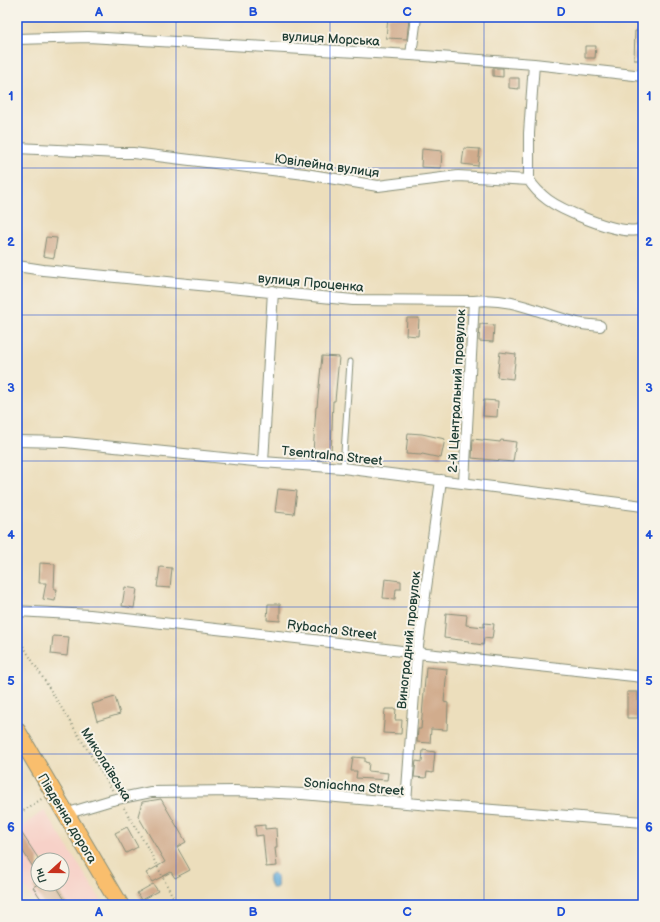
<svg xmlns="http://www.w3.org/2000/svg" width="660" height="922" font-family="'Balsamiq Sans',sans-serif">
  <style>
    .built { fill: #f7d1c8; fill-rule: evenodd }
    .water { fill: #64abda; stroke: #427487 }
    .building { fill: #d1ac8d }
    .lines { fill: none; stroke-linecap: round; stroke-linejoin: round }
    .service-casing { stroke: #868e78; stroke-width: 7 }
    .minor-casing { stroke: #868e78; stroke-width: 12 }
    .trunk-casing { stroke: #868e78; stroke-width: 19 }
    .path { stroke: #868e78; stroke-width: 2; stroke-dasharray: 1 3; stroke-linecap: butt }
    .service { stroke: #fff; stroke-width: 5 }
    .minor { stroke: #fff; stroke-width: 10 }
    .trunk { stroke: #f9be6d; stroke-width: 17 }
    .grid { fill: none; stroke: #1d4ed8; stroke-width: 1; stroke-opacity: 0.55 }
    .labels { text-anchor: middle; stroke-width: 4; stroke-linejoin: round; paint-order: stroke }
    .street-label { font-size: 13px; fill: #1f3d34; stroke: #f7f3e8 }
    .neatline { fill: none; stroke: #1d4ed8; stroke-width: 1.5 }
    .grid-label { font-size: 13px; text-anchor: middle; font-weight: bold; fill: #1d4ed8 }
  </style>
  <rect width="100%" height="100%" fill="#f7f3e8"/>
  <filter id="ink" filterUnits="userSpaceOnUse"><feTurbulence type="fractalNoise" baseFrequency=".025" numOctaves="2"/><feDisplacementMap in="SourceGraphic" scale="8" xChannelSelector="R" yChannelSelector="G"/><feConvolveMatrix kernelMatrix="1 2 1 2 8 2 1 2 1" color-interpolation-filters="sRGB"/></filter>
  <filter id="wash" filterUnits="userSpaceOnUse"><feTurbulence type="fractalNoise" baseFrequency=".012" numOctaves="4" result="noise"/><feDisplacementMap in="SourceGraphic" scale="16" xChannelSelector="R" yChannelSelector="G"/><feGaussianBlur stdDeviation="0.9" result="paint"/><feColorMatrix in="noise" values="0 0 0 0 0 0 0 0 0 0 0 0 0 0 0 0 0 1.4 0 .05"/><feComposite in="paint" operator="in"/></filter>
  <g filter="url(#wash)">
    <rect width="100%" height="100%" fill="#ecdebc"/>
    <!-- built -->
    <path class="built" d="M 44,810 L 104,905 L 37,905 L 17,876 L 17,830 ZM 38,860 L 62,860 L 62,884 L 38,884 Z"/>
    <!-- water -->
    <path class="water" d="M 272,873 L 275,874 C 277,877 278,883 277,887 L 275,888 L 272,888 C 269,884 268,879 269,875 Z"/>
    <g id="blocks">
      <!-- building -->
      <path class="building" d="M 388,17 L 409,18 L 407,39 L 386,38 Z
        M 635,31 L 643,31 L 643,60 L 634,60 Z
        M 585,46 L 596,46 L 595,58 L 585,58 Z
        M 493,68 L 503,68 L 503,77 L 493,76 Z
        M 509,78 L 519,78 L 519,89 L 509,88 Z
        M 464,148 L 480,149 L 478,166 L 462,164 Z
        M 422,149 L 442,151 L 441,168 L 421,167 Z
        M 46,237 L 57,238 L 54,258 L 43,256 Z
        M 407,318 L 419,318 L 418,336 L 406,335 Z
        M 480,324 L 494,325 L 493,342 L 479,341 Z
        M 500,352 L 516,354 L 513,379 L 497,377 Z
        M 322,356 L 339,357 L 335,401 L 333,401 L 331,453 L 313,453 L 316,407 L 317,407 Z
        M 484,400 L 498,401 L 497,417 L 483,416 Z
        M 408,433 L 422,434 L 445,439 L 441,458 L 422,454 L 421,455 L 406,454 Z
        M 473,439 L 500,442 L 501,440 L 516,442 L 513,462 L 472,458 Z
        M 278,489 L 297,491 L 294,514 L 275,512 Z
        M 40,563 L 55,564 L 54,589 L 57,589 L 55,601 L 43,599 L 46,583 L 39,583 Z
        M 160,567 L 172,568 L 170,588 L 157,587 Z
        M 385,579 L 401,581 L 401,589 L 396,589 L 395,599 L 383,598 Z
        M 125,587 L 137,589 L 134,608 L 122,606 Z
        M 268,604 L 280,604 L 280,621 L 267,620 Z
        M 446,613 L 467,615 L 466,625 L 484,627 L 484,623 L 494,624 L 492,639 L 484,638 L 483,645 L 469,643 L 469,641 L 444,638 Z
        M 53,636 L 69,637 L 67,656 L 51,654 Z
        M 426,667 L 447,669 L 444,702 L 448,703 L 447,730 L 431,729 L 430,743 L 417,742 L 418,729 L 421,729 Z
        M 627,692 L 638,692 L 638,718 L 627,718 Z
        M 115,697 L 120,714 L 97,721 L 92,704 Z
        M 385,709 L 396,709 L 395,720 L 402,720 L 401,734 L 383,733 Z
        M 423,750 L 435,752 L 433,773 L 427,772 L 426,778 L 414,777 L 416,761 L 422,762 Z
        M 353,757 L 365,758 L 365,762 L 369,763 L 368,771 L 388,773 L 387,780 L 356,778 L 357,771 L 351,771 Z
        M 161,799 L 186,842 L 177,847 L 190,870 L 175,878 L 171,872 L 152,882 L 146,873 L 165,862 L 138,816 L 142,802 Z
        M 265,825 L 265,829 L 276,828 L 277,848 L 275,848 L 277,866 L 266,867 L 263,835 L 256,836 L 255,826 Z
        M 17,826 L 38,858 L 38,875 L 17,842 Z
        M 127,827 L 138,847 L 126,853 L 115,833 Z
        M 38,884 L 55,884 L 68,905 L 45,905 L 33,887 Z
        M 153,884 L 158,891 L 141,900 L 137,893 Z"/>
    </g>
  </g>
  <g filter="url(#ink)">
    <use href="#blocks" fill-opacity="0" stroke="#868e78" stroke-width="1"/>
    <g class="lines">
      <defs>
        <path id="service" d="M 343,468 L 350,362"/>
        <path id="minor" d="M 17,39 L 88,37 L 411,55 L 534,64 L 643,76
          M 411,55 L 416,17
          M 17,148 L 119,153 L 133,153 L 305,174 L 378,186 L 458,176 L 529,180 C 534,188 540,194 548,200 C 563,211 606,228 625,230 C 630,231 637,230 643,230
          M 529,180 L 529,133 L 534,64
          M 17,266 L 43,270 L 353,300 L 474,301 C 513,296 545,316 582,324 C 588,325 594,325 600,326
          M 17,441 L 65,442 L 263,462 L 343,468 L 643,506
          M 263,462 L 273,291
          M 464,482 L 474,301
          M 17,611 L 90,615 L 314,640 L 417,653 L 643,677
          M 406,803 L 417,653 L 441,480
          M 65,814 L 112,800 L 151,792 L 235,791 L 302,794 L 406,803 L 643,822"/>
        <path id="trunk" d="M 17,731 L 120,905"/>
      </defs>
      <!-- service casing -->
      <use href="#service" class="service-casing"/>
      <!-- minor casing -->
      <use href="#minor" class="minor-casing"/>
      <!-- trunk casing -->
      <use href="#trunk" class="trunk-casing"/>
      <!-- path -->
      <path class="path" d="M 17,636 L 113,791
        M 124,808 L 149,850 L 177,905
        M 17,815 L 43,798"/>
      <!-- service -->
      <use href="#service" class="service"/>
      <!-- minor -->
      <use href="#minor" class="minor"/>
      <!-- trunk -->
      <use href="#trunk" class="trunk"/>
    </g>
  </g>
  <!-- grid -->
  <path class="grid" d="M 176,17 L 176,905M 330,17 L 330,905M 484,17 L 484,905M 17,168 L 643,168M 17,315 L 643,315M 17,461 L 643,461M 17,607 L 643,607M 17,754 L 643,754"/>
  <g class="labels">
    <!-- street labels -->
    <g class="street-label">
      <text transform="translate(331 38) rotate(3)" y="5">вулиця Морська</text>
      <text transform="translate(327 165) rotate(8)" y="5">Ювілейна вулиця</text>
      <text transform="translate(311 282) rotate(5)" y="5">вулиця Проценка</text>
      <text transform="translate(456 391) rotate(-87)" y="5">2-й Центральний провулок</text>
      <text transform="translate(332 455) rotate(6)" y="5">Tsentralna Street</text>
      <text transform="translate(332 629) rotate(7)" y="5">Rybacha Street</text>
      <text transform="translate(408 640) rotate(-84)" y="5">Виноградний провулок</text>
      <text transform="translate(107 764) rotate(58)" y="5">Миколаївська</text>
      <text transform="translate(354 786) rotate(5)" y="5">Soniachna Street</text>
      <text transform="translate(68 818) rotate(59)" y="5">Південна дорога</text>
    </g>
  </g>
  <!-- margin -->
  <rect width="660" height="922" fill="none" stroke="#f7f3e8" stroke-width="44"/>
  <!-- north arrow -->
  <g transform="translate(50 872) rotate(249)"><circle r="19" fill="#f7f3e8" stroke="#a1aaa0"/>
  <path d="M0-3L7 15L0 10L-7 15Z" fill="#c8321e"/>
  <text y="-6" font-size="11" font-weight="bold" text-anchor="middle" fill="#1f3d34">Пн</text>
  </g>
  <rect x="22" y="22" width="616" height="878" class="neatline"/>
  <g class="grid-label">
    <text x="99" y="16">A</text>
    <text x="253" y="16">B</text>
    <text x="407" y="16">C</text>
    <text x="561" y="16">D</text>
    <text x="11" y="100">1</text>
    <text x="649" y="100">1</text>
    <text x="11" y="246">2</text>
    <text x="649" y="246">2</text>
    <text x="11" y="392">3</text>
    <text x="649" y="392">3</text>
    <text x="11" y="539">4</text>
    <text x="649" y="539">4</text>
    <text x="11" y="685">5</text>
    <text x="649" y="685">5</text>
    <text x="11" y="831">6</text>
    <text x="649" y="831">6</text>
    <text x="99" y="916">A</text>
    <text x="253" y="916">B</text>
    <text x="407" y="916">C</text>
    <text x="561" y="916">D</text>
  </g>
</svg>
